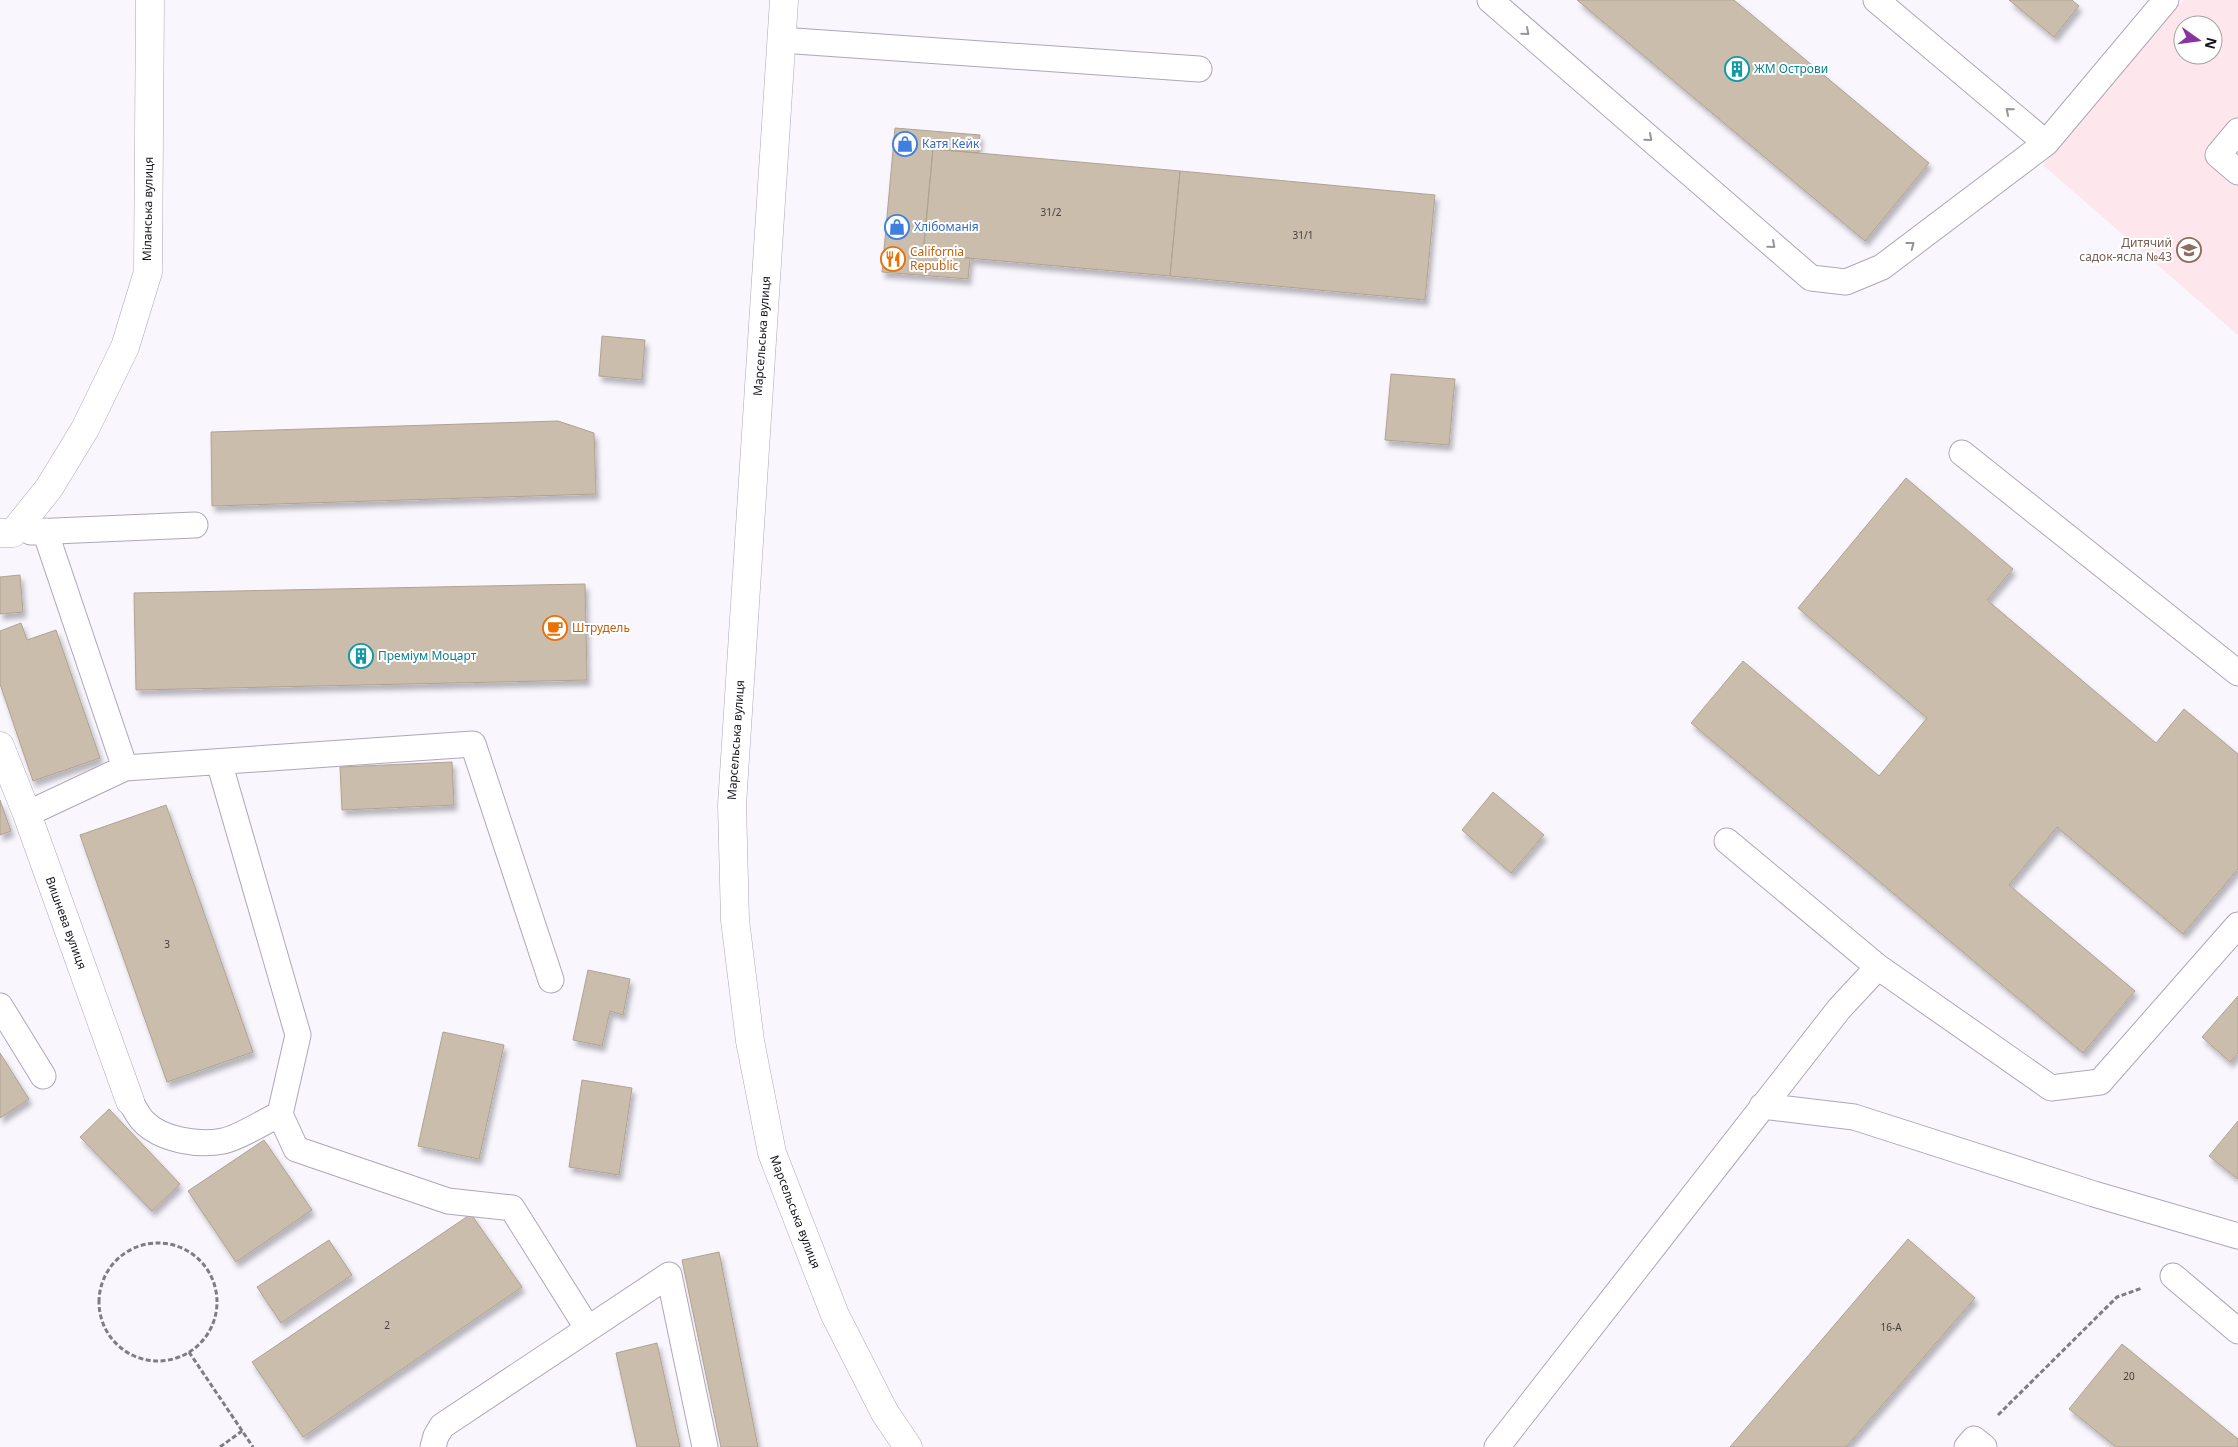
<svg xmlns="http://www.w3.org/2000/svg" width="2238" height="1447" font-family="'Noto Sans',sans-serif">
  <style>
    .education { fill: #fde7ec; fill-rule: evenodd }
    .building { fill: #cabdac; stroke: #afa392; filter: url(#shadow) }
    .lines { fill: none; stroke-linecap: round; stroke-linejoin: round }
    .service-casing { stroke: #aea6b9; stroke-width: 27 }
    .minor-casing { stroke: #aea6b9; stroke-width: 29 }
    .tertiary-casing { stroke: #aea6b9; stroke-width: 29 }
    .path { stroke: #7f7c83; stroke-width: 3; stroke-dasharray: 5 2.5; stroke-linecap: butt }
    .service { stroke: #fff; stroke-width: 25 }
    .minor { stroke: #fff; stroke-width: 28 }
    .tertiary { stroke: #fff; stroke-width: 28 }
    .oneway { stroke: #979598 }
    .labels { text-anchor: middle; stroke-width: 4; stroke-linejoin: round; paint-order: stroke }
    .number-label { font-size: 10px; fill: #443e3f }
    .culture-label { font-size: 12px; fill: #0d838f; stroke: #fff; text-anchor: start }
    .shop-label { font-size: 12px; fill: #366cbe; stroke: #fff; text-anchor: start }
    .street-label { font-size: 12px; fill: #17141b; stroke: #fff }
    .education-label { font-size: 12px; fill: #785e54; stroke: #fff; text-anchor: end }
    .food-label { font-size: 12px; fill: #c56008; stroke: #fff; text-anchor: start }
  </style>
  <defs>
    <filter id="shadow"><feDropShadow dx="3" dy="5.5" stdDeviation="2.5" flood-color="#0004"/></filter>
  </defs>
  <rect width="100%" height="100%" fill="#f9f6fe"/>
  <!-- education -->
  <path class="education" d="M 2183,0 L 2238,0 L 2238,335 L 2043,165 ZM 2183,25 L 2213,25 L 2213,55 L 2183,55 Z"/>
  <!-- building -->
  <path class="building" d="M 1577,0 L 1734,0 L 1929,163 L 1865,241 Z
    M 2009,0 L 2072,0 L 2079,6 L 2054,37 Z
    M 895,128 L 980,135 L 978,153 L 933,149 L 923,254 L 970,258 L 968,279 L 882,272 Z
    M 933,149 L 1180,171 L 1170,276 L 923,254 Z
    M 1180,171 L 1435,195 L 1425,300 L 1170,276 Z
    M 602,336 L 645,340 L 642,380 L 599,376 Z
    M 1391,374 L 1455,379 L 1449,445 L 1385,440 Z
    M 558,421 L 594,433 L 596,494 L 212,506 L 211,432 Z
    M 1906,478 L 2013,569 L 1987,600 L 2156,743 L 2184,709 L 2238,754 L 2238,869 L 2183,934 L 2057,827 L 2009,885 L 2135,991 L 2083,1053 L 1691,723 L 1743,661 L 1879,776 L 1927,718 L 1798,608 Z
    M 20,575 L 23,612 L 0,614 L 0,577 Z
    M 585,584 L 587,680 L 136,690 L 134,593 Z
    M 21,623 L 27,640 L 56,630 L 100,758 L 33,781 L 0,684 L 0,631 Z
    M 452,762 L 454,805 L 342,810 L 340,767 Z
    M 1493,792 L 1544,835 L 1511,873 L 1462,830 Z
    M 0,800 L 11,831 L 0,835 Z
    M 166,805 L 253,1052 L 167,1082 L 80,835 Z
    M 588,970 L 630,979 L 623,1015 L 610,1011 L 602,1046 L 573,1040 Z
    M 2238,996 L 2238,1053 L 2230,1062 L 2202,1037 Z
    M 443,1032 L 504,1045 L 479,1159 L 418,1146 Z
    M 0,1053 L 29,1099 L 0,1118 Z
    M 582,1080 L 632,1088 L 619,1175 L 569,1167 Z
    M 109,1109 L 180,1184 L 152,1211 L 80,1137 Z
    M 2238,1121 L 2238,1179 L 2209,1156 Z
    M 264,1140 L 312,1210 L 236,1262 L 188,1191 Z
    M 471,1214 L 522,1287 L 303,1437 L 252,1362 Z
    M 1908,1239 L 1975,1298 L 1846,1447 L 1730,1447 Z
    M 329,1240 L 352,1275 L 281,1323 L 257,1287 Z
    M 719,1252 L 758,1447 L 721,1447 L 682,1260 Z
    M 657,1343 L 680,1447 L 637,1447 L 616,1353 Z
    M 2122,1344 L 2238,1439 L 2238,1447 L 2116,1447 L 2069,1409 Z"/>
  <g class="lines">
    <defs>
      <path id="service" d="M 1490,0 L 1811,278 L 1846,282 L 1882,267 L 2046,143 L 2166,0
        M 1876,0 L 2046,143
        M 781,40 L 1199,69
        M 2238,131 L 2218,155 L 2238,172
        M 1962,453 L 2238,673
        M 45,531 L 125,768
        M 31,532 L 195,525
        M 219,762 L 298,1035 L 280,1114 L 296,1149 L 448,1201 L 512,1208 L 588,1329
        M 27,814 L 125,768 L 473,744 L 551,980
        M 1727,841 L 1878,967
        M 0,1006 L 43,1076
        M 130,1101 C 134,1107 138,1116 143,1121 C 161,1140 198,1146 223,1141 C 239,1138 265,1121 280,1114
        M 1762,1106 L 1854,1117 L 2094,1194 L 2238,1236
        M 2173,1276 L 2238,1331
        M 433,1447 L 436,1436 L 442,1426 L 669,1275 L 705,1447
        M 1497,1447 L 1839,1009 L 1878,967 L 2051,1088 L 2100,1082 L 2238,925
        M 1967,1447 L 1974,1439 L 1984,1447"/>
      <path id="minor" d="M 0,533 L 13,533 L 49,488 L 85,429 L 125,347 L 148,272 L 150,0
        M 0,746 L 27,814 L 130,1101"/>
      <path id="tertiary" d="M 784,0 L 732,805 L 735,920 L 750,1041 L 772,1153 L 835,1315 L 885,1413 L 908,1447"/>
    </defs>
    <!-- service casing -->
    <use href="#service" class="service-casing"/>
    <!-- minor casing -->
    <use href="#minor" class="minor-casing"/>
    <!-- tertiary casing -->
    <use href="#tertiary" class="tertiary-casing"/>
    <!-- path -->
    <path class="path" d="M99 1302a59 59 0 1 1 118 0a59 59 0 1 1-118 0Z
      M 189,1352 L 253,1447
      M 1998,1415 L 2117,1297 L 2142,1288
      M 220,1447 L 242,1431"/>
    <!-- service -->
    <use href="#service" class="service"/>
    <!-- minor -->
    <use href="#minor" class="minor"/>
    <!-- tertiary -->
    <use href="#tertiary" class="tertiary"/>
  </g>
  <!-- one-way arrows -->
  <defs><path id="oneway-chevron" d="M-2-3.5L2.5 0L-2 3.5" fill="none" stroke-width="1.6" stroke-linecap="round" stroke-linejoin="round" transform="scale(1.25)"/></defs>
  <g class="oneway">
    <use href="#oneway-chevron" transform="translate(1526 32) rotate(41)"/>
    <use href="#oneway-chevron" transform="translate(2009 111) rotate(-140)"/>
    <use href="#oneway-chevron" transform="translate(1649 138) rotate(41)"/>
    <use href="#oneway-chevron" transform="translate(1772 245) rotate(41)"/>
    <use href="#oneway-chevron" transform="translate(1911 245) rotate(-37)"/>
  </g>
  <!-- icons -->
  <defs>
    <symbol id="building-ring" viewBox="-11 -11 22 22"><circle r="9.5" fill="#fff" stroke="#0f9aa8" stroke-width="1.5"/><path d="M-4-6H4V6H1V3H-1V6H-4ZM-2.5-4.3h1.7v1.8h-1.7ZM.8-4.3h1.7v1.8H.8ZM-2.5-1h1.7V.8h-1.7ZM.8-1h1.7V.8H.8Z" fill="#0f9aa8"/></symbol>
    <symbol id="shop-ring" viewBox="-11 -11 22 22"><circle r="9.5" fill="#fff" stroke="#3f7fe0" stroke-width="1.5"/><path d="M-5-2.5h2.3a2.7 3.5 0 0 1 5.4 0H5L5.5 6h-11ZM-1.5-2.5h3a1.5 2.3 0 0 0-3 0Z" fill="#3f7fe0"/></symbol>
    <symbol id="school-ring" viewBox="-11 -11 22 22"><circle r="9.5" fill="#fff" stroke="#8d6e63" stroke-width="1.5"/><path d="M0-5L7-2L0 1L-7-2ZM-4 1L0 2.5L4 1V4Q0 6-4 4Z" fill="#8d6e63"/></symbol>
    <symbol id="restaurant-ring" viewBox="-11 -11 22 22"><circle r="9.5" fill="#fff" stroke="#e8710a" stroke-width="1.5"/><path d="M-5-6h1v4h1v-4h1v4h1v-4h1v5L-1.5 .5V6h-2V.5L-5-1ZM5-6V6H3V1.5H1.5Q1.5-4 5-6Z" fill="#e8710a"/></symbol>
    <symbol id="cafe-ring" viewBox="-11 -11 22 22"><circle r="9.5" fill="#fff" stroke="#e8710a" stroke-width="1.5"/><path d="M-5.5-4.5H6V0H3Q3 3.5 0 3.5H-2.5Q-5.5 3.5-5.5 0ZM3-3.2v2h1.7v-2ZM-6 4.5H4V6H-6Z" fill="#e8710a"/></symbol>
  </defs>
  <g fill-rule="evenodd">
    <use href="#building-ring" x="1723" y="55" width="28" height="28"/>
    <use href="#shop-ring" x="891" y="130" width="28" height="28"/>
    <use href="#shop-ring" x="883" y="213" width="28" height="28"/>
    <use href="#school-ring" x="2175" y="236" width="28" height="28"/>
    <use href="#restaurant-ring" x="879" y="245" width="28" height="28"/>
    <use href="#cafe-ring" x="541" y="614" width="28" height="28"/>
    <use href="#building-ring" x="347" y="642" width="28" height="28"/>
  </g>
  <g class="labels">
    <!-- number labels -->
    <g class="number-label">
      <text x="1051" y="216">31/2</text>
      <text x="1303" y="239">31/1</text>
      <text x="167" y="948">3</text>
      <text x="387" y="1329">2</text>
      <text x="1891" y="1331">16-А</text>
      <text x="2129" y="1380">20</text>
    </g>
    <!-- culture labels -->
    <g class="culture-label">
      <text x="1754" y="73">ЖМ Острови</text>
      <text x="378" y="660">Преміум Моцарт</text>
    </g>
    <!-- shop labels -->
    <g class="shop-label">
      <text x="922" y="148">Катя Кейк</text>
      <text x="914" y="231">Хлібоманія</text>
    </g>
    <!-- street labels -->
    <g class="street-label">
      <text transform="translate(148 209) rotate(-89)" y="4">Міланська вулиця</text>
      <text transform="translate(762 336) rotate(-86)" y="4">Марсельська вулиця</text>
      <text transform="translate(736 740) rotate(-86)" y="4">Марсельська вулиця</text>
      <text transform="translate(66 923) rotate(70)" y="4">Вишнева вулиця</text>
      <text transform="translate(795 1212) rotate(69)" y="4">Марсельська вулиця</text>
    </g>
    <!-- education labels -->
    <g class="education-label">
      <text x="2172" y="247">Дитячий<tspan x="2172" dy="14">садок-ясла №43</tspan></text>
    </g>
    <!-- food labels -->
    <g class="food-label">
      <text x="910" y="256">California<tspan x="910" dy="14">Republic</tspan></text>
      <text x="572" y="632">Штрудель</text>
    </g>
  </g>
  <!-- north arrow -->
  <g transform="translate(2198 40) rotate(104)"><circle r="24" fill="#ffffff" stroke="#a2a1a4"/>
  <path d="M0-4L9 19L0 12L-9 19Z" fill="#8933a1"/>
  <text y="-8" font-size="14" font-weight="bold" text-anchor="middle" fill="#17141b">N</text>
  </g>
</svg>
